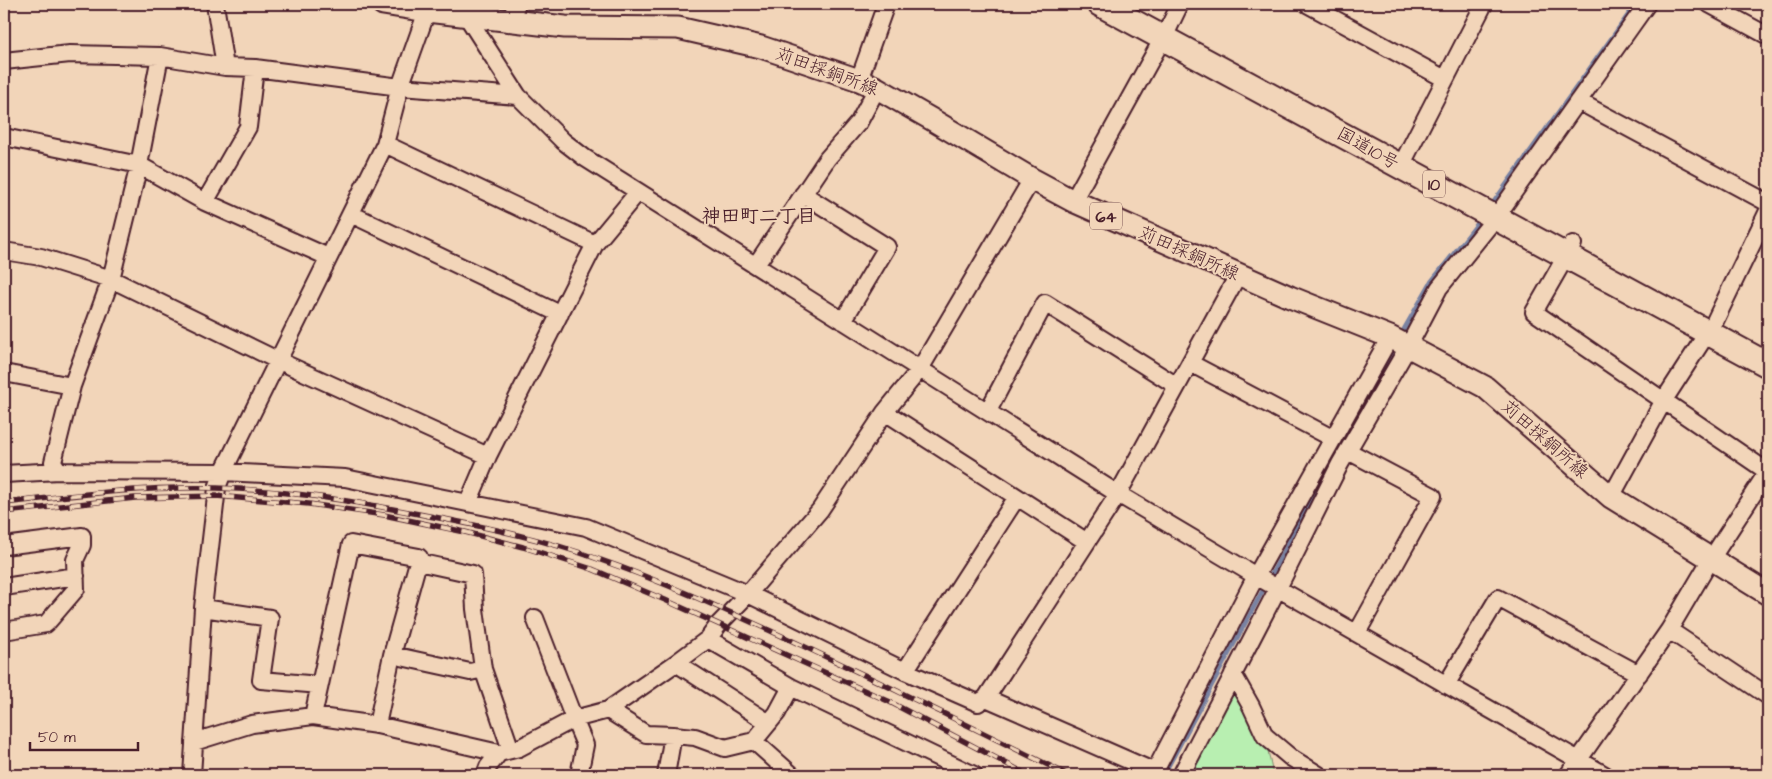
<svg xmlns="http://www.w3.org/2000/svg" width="1772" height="779" font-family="'Architects Daughter','Klee One',sans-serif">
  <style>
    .green { fill: #b8efb1; stroke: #81876e }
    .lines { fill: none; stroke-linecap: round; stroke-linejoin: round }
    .stream { stroke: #7982a2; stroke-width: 4.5 }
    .minor-casing { stroke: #4a1f2b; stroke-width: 20 }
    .major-casing { stroke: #4a1f2b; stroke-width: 25 }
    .highway-casing { stroke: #4a1f2b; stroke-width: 28 }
    .minor { stroke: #f2d5b9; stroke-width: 16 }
    .major { stroke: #f2d5b9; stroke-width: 21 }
    .highway { stroke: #f2d5b9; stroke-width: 24 }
    .rail-casing { stroke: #4a1f2b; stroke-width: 5.5 }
    .rail { stroke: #f2d5b9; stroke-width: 4; stroke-dasharray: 11; stroke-linecap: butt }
    .labels { text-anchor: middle; stroke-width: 4; stroke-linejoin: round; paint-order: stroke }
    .shield { fill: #f2d5b9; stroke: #7c5656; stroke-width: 1 }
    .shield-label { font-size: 16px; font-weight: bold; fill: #4a1f2b }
    .street-label { font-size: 18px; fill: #4a1f2b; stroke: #f2d5b9 }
    .neighbourhood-label { font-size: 19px; font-weight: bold; fill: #4a1f2b; stroke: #f2d5b9 }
  </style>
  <rect width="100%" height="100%" fill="#f2d5b9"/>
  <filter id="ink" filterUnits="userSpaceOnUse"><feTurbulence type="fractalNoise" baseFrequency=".02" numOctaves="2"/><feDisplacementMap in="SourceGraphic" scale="10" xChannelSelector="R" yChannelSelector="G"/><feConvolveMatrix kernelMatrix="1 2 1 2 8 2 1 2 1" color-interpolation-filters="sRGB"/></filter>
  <g filter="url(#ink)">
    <!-- green -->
    <path class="green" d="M 1233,674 L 1265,736 L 1273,775 L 1181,775 Z"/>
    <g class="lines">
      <!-- stream -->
      <path class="stream" d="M 1490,207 L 1636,4
        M 1400,336 L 1431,282 L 1482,218
        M 1164,774 L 1395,345"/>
      <defs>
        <path id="minor" d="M 215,4 L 225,67
          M 457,4 L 466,15 L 518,96 L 563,141 L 585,158 L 1118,494 L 1256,576 L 1605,775
          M 1307,4 L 1445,79
          M 1709,4 L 1768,36
          M 510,20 L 517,4
          M 4,61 L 70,54 L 160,56 L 225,67 L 255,68 L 400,87 L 518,96
          M 859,80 L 886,4
          M 1578,101 L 1768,203
          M 4,137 L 139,165 L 205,202 L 328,257
          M 385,144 L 595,244
          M 1406,156 L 1484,4
          M 803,194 L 887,247 L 843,321
          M 1073,201 L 1169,27 L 1180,4
          M 205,202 L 248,127 L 255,68
          M 351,214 L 560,314
          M 1573,244 L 1534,312 L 1768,472
          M 4,251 L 41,257 L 111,279 L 277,360 L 488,456
          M 756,265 L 827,159 L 859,122 L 877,88
          M 1190,363 L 1332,438
          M 4,373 L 72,386
          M 988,411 L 1045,303 L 1177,386
          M 885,412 L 1087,542
          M 1348,451 L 1433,496 L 1357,633
          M 59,471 L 53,462 L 72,386 L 111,279 L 139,165 L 160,56
          M 4,474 L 59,471 L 223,472 L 345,478 L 586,527 L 748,594 L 905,671 L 978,703 L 986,698 L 1118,494 L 1238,275
          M 1611,497 L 1664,400 L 1715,321 L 1768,211
          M 468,503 L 488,456 L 595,244 L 638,192
          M 4,546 L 82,536 L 82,545 L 75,560 L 76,589 L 46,624 L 4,631
          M 4,587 L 76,576
          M 203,608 L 270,618 L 261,680 L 320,685
          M 535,618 L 574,719 L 585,745 L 579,775
          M 1669,630 L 1768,696
          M 708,639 L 791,687 L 974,775
          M 392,655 L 470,672 L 483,669
          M 676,663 L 769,723
          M 905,671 L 1017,497
          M 1233,674 L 1251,706 L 1265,736 L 1290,757 L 1319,775
          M 1446,685 L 1498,598 L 1639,674
          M 986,698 L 1162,775
          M 608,710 L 646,734 L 673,735 L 695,737 L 725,748 L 754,741 L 777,713 L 791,687
          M 313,716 L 351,544 L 419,557 L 418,562
          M 377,725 L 392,655 L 418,562 L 473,574 L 475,609 L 483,669 L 511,750
          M 754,741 L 792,775
          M 194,742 L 252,724 L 313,716 L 377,725 L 499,753 L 519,748 L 574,719 L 608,710 L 676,663 L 708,639 L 719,624 L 748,594 L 820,510 L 885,412 L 920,369 L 1032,179
          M 192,775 L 203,608 L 217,488 L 223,472 L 385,144 L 400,87 L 427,11
          M 485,775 L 488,767 L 499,753
          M 666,775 L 673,735
          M 1150,775 L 1154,773 L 1256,576 L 1390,337
          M 1181,775 L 1278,588 L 1340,464 L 1408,347 L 1439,288 L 1496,217 L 1647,4
          M 1568,775 L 1669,630 L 1711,559 L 1768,471"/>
        <path id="major" d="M 383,4 L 427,11 L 565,27 L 678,28 L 761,47 L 859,80 L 877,88 L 931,119 L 1032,179 L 1073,201 L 1290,297 L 1390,337 L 1485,387 L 1611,497 L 1768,594"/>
        <path id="highway" d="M 1100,4 L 1768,365"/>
      </defs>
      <!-- minor casing -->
      <use href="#minor" class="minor-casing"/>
      <!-- major casing -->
      <use href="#major" class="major-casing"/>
      <!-- highway casing -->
      <use href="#highway" class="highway-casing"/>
      <!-- minor -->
      <use href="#minor" class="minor"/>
      <!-- major -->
      <use href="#major" class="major"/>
      <!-- highway -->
      <use href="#highway" class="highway"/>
      <defs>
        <path id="rail" d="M 4,503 C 74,495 146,486 217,488 C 288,490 359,502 429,516 C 486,527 543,539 598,559 C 662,581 723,609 784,637 C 880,682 974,728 1068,775
          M 4,512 L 135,498 L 216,496 L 309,504 L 384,515 L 465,532 L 523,547 L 592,569 L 665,600 L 888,701 L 1028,775"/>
      </defs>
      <!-- rail casing -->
      <use href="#rail" class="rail-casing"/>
      <!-- rail -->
      <use href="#rail" class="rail"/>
    </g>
  </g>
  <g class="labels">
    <!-- shield labels -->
    <g class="shield">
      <rect x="1423" y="170.5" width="22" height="27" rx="4"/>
      <rect x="1090" y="202.5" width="32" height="27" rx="4"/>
    </g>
    <g class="shield-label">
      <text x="1434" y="190">10</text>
      <text x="1106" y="222">64</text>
    </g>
    <!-- street labels -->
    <g class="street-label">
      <text transform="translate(827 71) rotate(20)" y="6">苅田採銅所線</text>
      <text transform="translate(1368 148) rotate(29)" y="6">国道10号</text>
      <text transform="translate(1189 253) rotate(24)" y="6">苅田採銅所線</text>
      <text transform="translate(1545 439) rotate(41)" y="6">苅田採銅所線</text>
    </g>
    <!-- neighbourhood labels -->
    <g class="neighbourhood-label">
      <text x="759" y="222">神田町二丁目</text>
    </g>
  </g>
  <!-- margin -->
  <rect width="1772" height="779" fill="none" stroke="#f2d5b9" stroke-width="20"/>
  <rect x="10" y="10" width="1752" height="759" fill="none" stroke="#4a1f2b" stroke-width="2" filter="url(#ink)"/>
  <!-- scale -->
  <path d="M30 742v8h108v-8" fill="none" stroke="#4a1f2b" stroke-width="2.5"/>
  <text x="38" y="742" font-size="15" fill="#4a1f2b" stroke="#f2d5b9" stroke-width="4" paint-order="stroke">50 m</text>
</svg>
